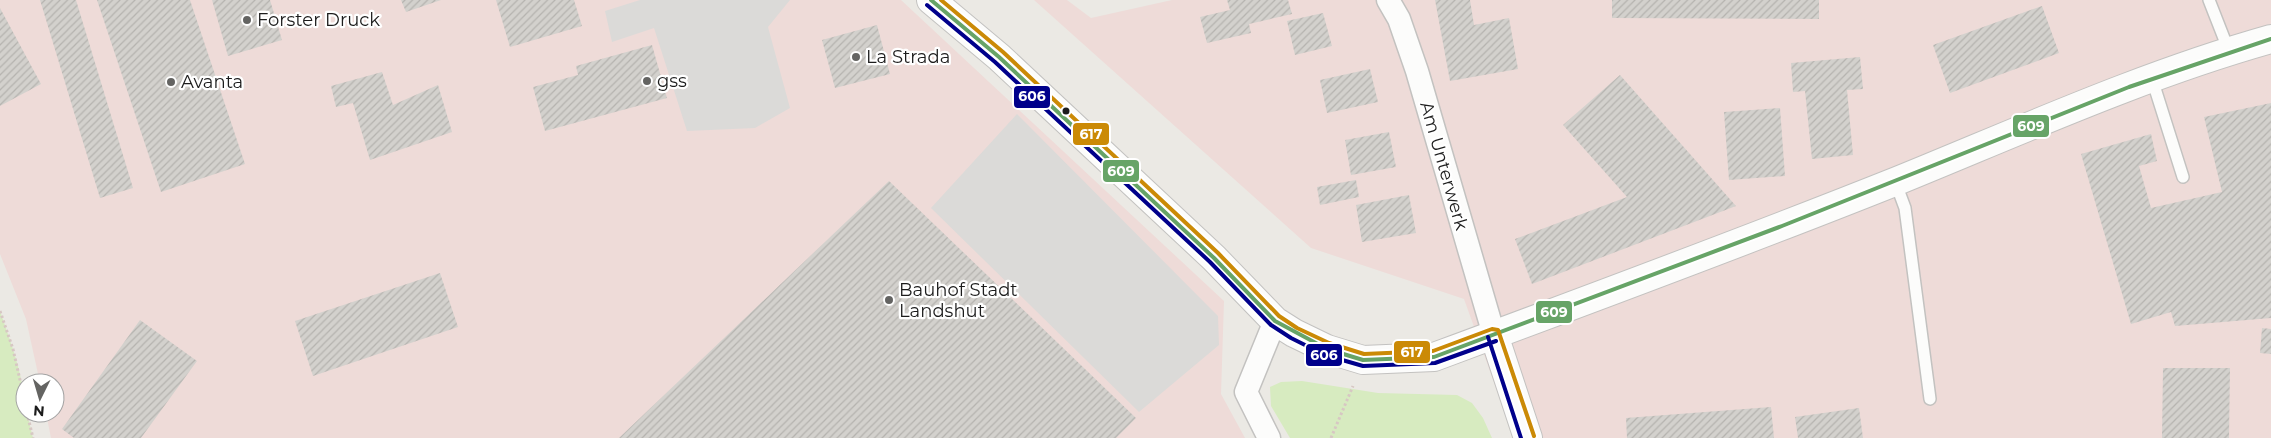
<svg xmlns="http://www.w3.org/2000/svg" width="2271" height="438" font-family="Montserrat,sans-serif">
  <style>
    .commercial { fill: #eedbd8 }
    .grass { fill: #d7ebc0 }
    .parking { fill: #dbdad8 }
    .building { fill: url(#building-hatch) }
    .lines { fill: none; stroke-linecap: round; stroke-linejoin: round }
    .service-casing { stroke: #c3c2c0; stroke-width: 14 }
    .minor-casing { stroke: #c3c2c0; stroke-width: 25 }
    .tertiary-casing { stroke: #c3c2c0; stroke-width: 30 }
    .path { stroke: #d7c7c3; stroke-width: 3; stroke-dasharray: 2.5 2.5; stroke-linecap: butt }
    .service { stroke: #fcfcfb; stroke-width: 11 }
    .minor { stroke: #fcfcfb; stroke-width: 22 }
    .tertiary { stroke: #fcfcfb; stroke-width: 28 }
    .bus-1-casing { stroke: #fff; stroke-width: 8 }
    .bus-2-casing { stroke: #fff; stroke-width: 8 }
    .bus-3-casing { stroke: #fff; stroke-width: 8 }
    .bus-1 { stroke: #67a467; stroke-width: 4 }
    .bus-2 { stroke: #00008b; stroke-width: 4 }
    .bus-3 { stroke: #cb8a06; stroke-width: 4 }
    .poi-dot { fill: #646462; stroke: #fff; stroke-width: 2 }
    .bus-dot { fill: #1c1c1c; stroke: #fff; stroke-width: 2 }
    .labels { text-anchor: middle; stroke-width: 4.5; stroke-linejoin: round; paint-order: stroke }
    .poi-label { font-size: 18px; fill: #1c1c1c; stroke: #fff; text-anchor: start }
    .street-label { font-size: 18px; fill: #1c1c1c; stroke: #fff }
    .line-badge { stroke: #fff; stroke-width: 2 }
    .badge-label { font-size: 14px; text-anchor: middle; font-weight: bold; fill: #fff }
  </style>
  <defs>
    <pattern id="building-hatch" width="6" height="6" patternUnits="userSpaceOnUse" patternTransform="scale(1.25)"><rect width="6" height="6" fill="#d3d1cd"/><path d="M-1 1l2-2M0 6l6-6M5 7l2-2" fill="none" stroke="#b5b3af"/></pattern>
  </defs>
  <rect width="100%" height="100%" fill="#ebe9e4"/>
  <!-- commercial -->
  <path class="commercial" d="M 0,0 L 901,0 L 1224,301 L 1221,394 L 1245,438 L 51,438 L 46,413 L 55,413 L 55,383 L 40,383 L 26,319 L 0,254 Z
    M 1034,0 L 1067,0 L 1091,18 L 1172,0 L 2271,0 L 2271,438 L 1514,438 L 1464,299 L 1311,248 Z"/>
  <!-- grass -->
  <path class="grass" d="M 0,311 C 11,343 25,379 25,413 L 27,413 L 33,438 L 0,438 Z
    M 1302,381 L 1378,393 L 1457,395 L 1472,403 L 1483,418 L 1492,438 L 1290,438 L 1271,406 L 1270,387 L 1281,382 Z"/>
  <!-- parking -->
  <path class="parking" d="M 640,0 L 790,0 L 768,27 L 790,108 L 755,128 L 687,131 L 654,28 L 612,42 L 605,11 Z
    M 1017,114 L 1218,316 L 1219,345 L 1139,412 L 931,208 Z"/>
  <!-- building -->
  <path class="building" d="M 40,0 L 76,0 L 133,188 L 100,198 Z
    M 97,0 L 190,0 L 245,164 L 161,192 Z
    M 212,0 L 270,0 L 282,40 L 228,56 Z
    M 401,0 L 441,0 L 406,12 Z
    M 496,0 L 574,0 L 582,26 L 510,47 Z
    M 1227,0 L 1288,0 L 1292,14 L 1249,24 L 1251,33 L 1207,43 L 1200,17 L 1230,10 Z
    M 1435,0 L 1470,0 L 1474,25 L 1509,18 L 1518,69 L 1450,81 Z
    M 1612,0 L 1819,0 L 1819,19 L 1612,18 Z
    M 2042,6 L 2059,53 L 1950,93 L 1933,45 Z
    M 0,8 L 41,84 L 0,106 Z
    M 1323,13 L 1332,46 L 1295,55 L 1287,21 Z
    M 877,25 L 890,74 L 835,88 L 822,40 Z
    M 652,45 L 667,98 L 545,131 L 533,87 L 578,75 L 576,66 Z
    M 1860,57 L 1863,89 L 1847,90 L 1853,155 L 1812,159 L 1805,91 L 1793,92 L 1791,63 Z
    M 1370,69 L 1378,102 L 1327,113 L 1320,80 Z
    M 382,72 L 393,105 L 438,85 L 452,132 L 370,160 L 353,103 L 336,107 L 331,86 Z
    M 1620,75 L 1736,206 L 1532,284 L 1515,239 L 1627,197 L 1563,125 Z
    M 2271,103 L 2271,318 L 2175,326 L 2171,312 L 2131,324 L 2081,154 L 2151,134 L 2157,161 L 2139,166 L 2151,208 L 2222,192 L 2204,117 Z
    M 1780,108 L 1785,176 L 1729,180 L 1724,112 Z
    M 1389,132 L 1396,167 L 1351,175 L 1345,140 Z
    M 1356,180 L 1359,197 L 1320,205 L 1317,187 Z
    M 889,181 L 1136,418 L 1116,438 L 619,438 Z
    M 1409,195 L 1416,233 L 1362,242 L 1356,205 Z
    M 440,273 L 458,327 L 313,376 L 295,321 Z
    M 140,320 L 197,361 L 141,438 L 74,438 L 62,429 Z
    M 2262,328 L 2271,329 L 2271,354 L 2260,353 Z
    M 2163,368 L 2230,368 L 2229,438 L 2162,438 Z
    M 1771,407 L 1774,438 L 1627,438 L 1626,418 Z
    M 1859,408 L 1863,438 L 1798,438 L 1795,417 Z"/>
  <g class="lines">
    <defs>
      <path id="service" d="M 2209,0 L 2229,51
        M 2152,79 L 2183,177
        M 1895,181 L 1905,208 L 1930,399"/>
      <path id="minor" d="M 1388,0 L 1399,19 L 1417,71 L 1494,335
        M 1269,438 L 1246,392 L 1275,321"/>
      <path id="tertiary" d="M 931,0 L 999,57 L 1214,258 L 1275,321 L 1294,333 L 1327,349 L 1363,360 L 1434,357 C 1588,300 1744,242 1897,181 C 2020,131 2143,75 2271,39
        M 1494,335 L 1528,438"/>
    </defs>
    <!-- service casing -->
    <use href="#service" class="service-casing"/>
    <!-- minor casing -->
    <use href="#minor" class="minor-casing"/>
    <!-- tertiary casing -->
    <use href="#tertiary" class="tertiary-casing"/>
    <!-- path -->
    <path class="path" d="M 0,311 L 13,349 L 25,402
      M 27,413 L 33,438
      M 1331,438 L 1353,386"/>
    <!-- service -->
    <use href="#service" class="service"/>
    <!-- minor -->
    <use href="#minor" class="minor"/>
    <!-- tertiary -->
    <use href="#tertiary" class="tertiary"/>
    <defs>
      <path id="bus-1" d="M 931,0 L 999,57 L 1214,258 L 1275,321 L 1327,349 L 1363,360 L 1434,357 L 1782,226 L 2129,87 L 2271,39"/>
      <path id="bus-2" d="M 927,5 L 995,62 L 1210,262 L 1271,325 L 1291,338 L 1325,355 L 1363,366 L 1435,363 L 1496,341
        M 1488,337 L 1521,438"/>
      <path id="bus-3" d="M 941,0 L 1003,52 L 1218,253 L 1279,316 L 1297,328 L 1329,343 L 1364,354 L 1433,351 L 1492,329 L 1498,330 L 1534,436"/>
    </defs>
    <!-- bus-1 casing -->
    <use href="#bus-1" class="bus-1-casing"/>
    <!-- bus-2 casing -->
    <use href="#bus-2" class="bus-2-casing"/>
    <!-- bus-3 casing -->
    <use href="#bus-3" class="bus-3-casing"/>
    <!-- bus-1 -->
    <use href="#bus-1" class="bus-1"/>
    <!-- bus-2 -->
    <use href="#bus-2" class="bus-2"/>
    <!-- bus-3 -->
    <use href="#bus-3" class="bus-3"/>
  </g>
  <!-- markers -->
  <g class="poi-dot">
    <circle cx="247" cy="20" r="5"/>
    <circle cx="856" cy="57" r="5"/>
    <circle cx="647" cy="81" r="5"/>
    <circle cx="171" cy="82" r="5"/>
    <circle cx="889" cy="300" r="5"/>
  </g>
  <circle class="bus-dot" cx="1066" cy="111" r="4.5"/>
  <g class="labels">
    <!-- poi labels -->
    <g class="poi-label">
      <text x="257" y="26">Forster Druck</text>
      <text x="866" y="63">La Strada</text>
      <text x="657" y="87">gss</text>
      <text x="181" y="88">Avanta</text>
      <text x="899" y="296">Bauhof Stadt<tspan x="899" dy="21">Landshut</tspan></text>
    </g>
    <!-- street labels -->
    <g class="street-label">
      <text transform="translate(1444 166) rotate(74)" y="6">Am Unterwerk</text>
    </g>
  </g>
  <g class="line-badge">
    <rect x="1013" y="85" width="38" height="24" rx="5" fill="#00008b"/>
    <rect x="2012" y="114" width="38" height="24" rx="5" fill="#67a467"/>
    <rect x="1072" y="122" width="38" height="24" rx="5" fill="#cb8a06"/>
    <rect x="1102" y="159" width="38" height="24" rx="5" fill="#67a467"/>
    <rect x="1535" y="300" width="38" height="24" rx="5" fill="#67a467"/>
    <rect x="1393" y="340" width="38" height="24" rx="5" fill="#cb8a06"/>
    <rect x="1305" y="343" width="38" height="24" rx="5" fill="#00008b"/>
  </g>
  <g class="badge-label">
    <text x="1032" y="101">606</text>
    <text x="2031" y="131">609</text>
    <text x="1091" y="139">617</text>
    <text x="1121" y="176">609</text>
    <text x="1554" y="317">609</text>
    <text x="1412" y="357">617</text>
    <text x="1324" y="360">606</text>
  </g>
  <!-- north arrow -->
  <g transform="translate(40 398) rotate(185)"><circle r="24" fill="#ffffff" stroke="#a4a4a4"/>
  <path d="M0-4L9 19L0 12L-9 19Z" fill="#646462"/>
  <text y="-8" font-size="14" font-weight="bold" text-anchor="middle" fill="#1c1c1c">N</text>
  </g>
</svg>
